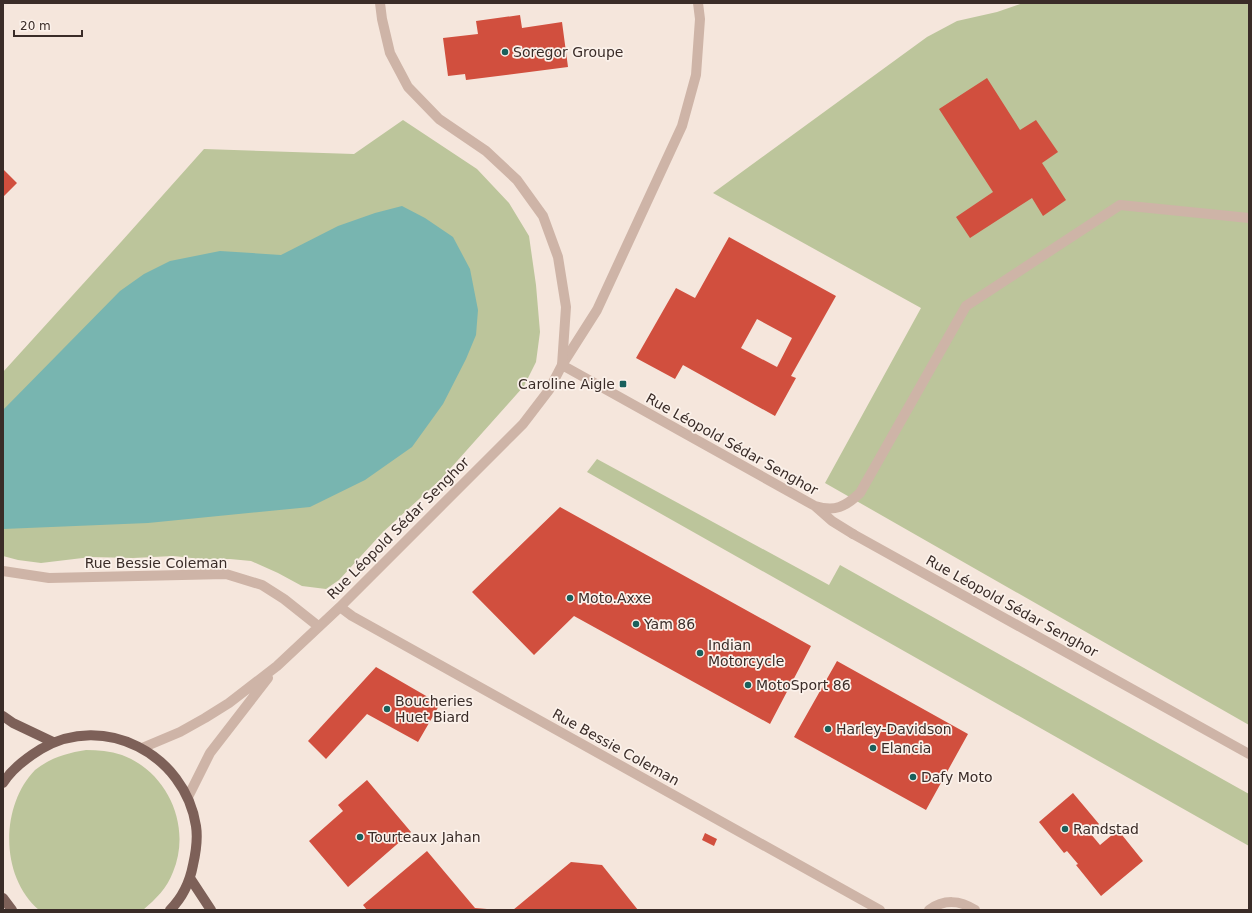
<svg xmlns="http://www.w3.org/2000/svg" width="1252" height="913" font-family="'DejaVu Sans',sans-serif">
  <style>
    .green { fill: #bcc59b }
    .water { fill: #78b5b0 }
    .building { fill: #d14f3e; fill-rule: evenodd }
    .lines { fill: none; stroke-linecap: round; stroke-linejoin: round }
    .lane { stroke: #ceb4a7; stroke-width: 10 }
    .street { stroke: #ceb4a7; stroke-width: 10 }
    .primary { stroke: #7d6058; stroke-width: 10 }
    .poi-dot { fill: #19605c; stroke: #fbf1ea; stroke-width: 1.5 }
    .labels { text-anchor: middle; stroke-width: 3.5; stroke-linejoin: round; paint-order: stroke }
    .poi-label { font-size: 14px; fill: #3a2c28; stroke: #fbf1ea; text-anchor: start }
    .street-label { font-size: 14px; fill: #3a2c28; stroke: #fbf1ea }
  </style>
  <rect width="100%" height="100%" fill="#f5e6dc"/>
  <!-- green -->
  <path class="green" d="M 1023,3 L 1249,3 L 1249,725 L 825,483 L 921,308 L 713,193 L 927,37 L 957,21 L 997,12 Z
    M 403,120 L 477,169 L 509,203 L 529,236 L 536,285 L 540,332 L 536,362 L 524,386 L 441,479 L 383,532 L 339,580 L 326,589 L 302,586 L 278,573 L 251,561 L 230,559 L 201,559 L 173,556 L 133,558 L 91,557 L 41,563 L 18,560 L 3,556 L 3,372 L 121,242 L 204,149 L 354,154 Z
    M 597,459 L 829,585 L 840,565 L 1249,794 L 1249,846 L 587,472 Z
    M 86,750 C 98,750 110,751 122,755 C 168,772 192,827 173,872 C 167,888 156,899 143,910 L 39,910 C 0,877 0,806 35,770 C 50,758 67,753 86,750 Z"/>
  <!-- water -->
  <path class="water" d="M 402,206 L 425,218 L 453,237 L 470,269 L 478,310 L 476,335 L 466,359 L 443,404 L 412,447 L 365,480 L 310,507 L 148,523 L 3,529 L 3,410 L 120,291 L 144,274 L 170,261 L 220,251 L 281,255 L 338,226 L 375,213 Z"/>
  <!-- building -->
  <path class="building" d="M 520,15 L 522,28 L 562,22 L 568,67 L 466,80 L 465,74 L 448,76 L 443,38 L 478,34 L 476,21 Z
    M 987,78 L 1020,130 L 1036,120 L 1058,152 L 1042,163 L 1066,200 L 1043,216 L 1032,198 L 970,238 L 956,217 L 993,192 L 939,109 Z
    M 3,169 L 17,183 L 3,197 Z
    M 729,237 L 836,296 L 791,376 L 796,378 L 775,416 L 683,365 L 675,379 L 636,358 L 676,288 L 695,298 ZM 757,319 L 792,338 L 777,367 L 741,348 Z
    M 560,507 L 811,646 L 770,724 L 574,616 L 534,655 L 472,592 Z
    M 837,661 L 968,734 L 926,810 L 794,737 Z
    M 376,667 L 440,704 L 418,742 L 367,714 L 326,759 L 308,741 Z
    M 367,780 L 411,832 L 348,887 L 309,841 L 343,811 L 338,805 Z
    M 1073,793 L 1099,824 L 1090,833 L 1100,845 L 1118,830 L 1143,861 L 1101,896 L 1076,865 L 1078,864 L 1067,851 L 1064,853 L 1039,822 Z
    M 705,833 L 717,839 L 714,846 L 702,840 Z
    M 427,851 L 475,908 L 487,909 L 487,910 L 367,910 L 363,905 Z
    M 571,862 L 602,865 L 638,910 L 513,910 Z"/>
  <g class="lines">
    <!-- lane -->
    <path class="lane" d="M 562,365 L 597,310 L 682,126 L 696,75 L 700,19 L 698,3
      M 853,534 L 1249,754"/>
    <!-- street -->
    <path class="street" d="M 562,365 L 815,506 L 832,521 L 853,534
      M 815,506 C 835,512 845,507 860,493 L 966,306 L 1120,205 L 1249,218
      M 3,571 L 49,578 L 226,574 L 262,585 L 284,599 L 318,626
      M 340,607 L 352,616 L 880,910
      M 142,748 L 180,732 L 205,718 L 229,703 L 277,666 L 340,607 L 523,424 L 549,390 L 562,365 L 566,307 L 558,257 L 543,216 L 517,180 L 486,151 L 439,119 L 408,87 L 390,53 L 382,19 L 380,3
      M 188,797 L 210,753 L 268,678
      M 929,910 C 944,899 960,900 975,910"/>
    <!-- primary -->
    <path class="primary" d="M 3,716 L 13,723 L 53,742
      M 3,783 C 11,770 28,757 41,749 C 104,712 185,754 196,826 C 198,839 196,852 193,865 C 190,881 182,898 170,910
      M 190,878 L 211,910
      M 3,898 L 12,910"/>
  </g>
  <!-- markers -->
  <g class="poi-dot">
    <circle cx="505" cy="52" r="4"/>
    <rect x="619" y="380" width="8" height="8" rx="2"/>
    <circle cx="570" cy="598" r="4"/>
    <circle cx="636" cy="624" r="4"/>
    <circle cx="700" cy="653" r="4"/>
    <circle cx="748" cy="685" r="4"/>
    <circle cx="387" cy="709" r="4"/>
    <circle cx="828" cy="729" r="4"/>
    <circle cx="873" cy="748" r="4"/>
    <circle cx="913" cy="777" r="4"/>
    <circle cx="1065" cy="829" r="4"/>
    <circle cx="360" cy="837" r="4"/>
  </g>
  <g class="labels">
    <!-- poi labels -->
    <g class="poi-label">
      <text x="513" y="57">Soregor Groupe</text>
      <text x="615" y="389" text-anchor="end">Caroline Aigle</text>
      <text x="578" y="603">Moto.Axxe</text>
      <text x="644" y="629">Yam 86</text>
      <text x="708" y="650">Indian<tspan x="708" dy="16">Motorcycle</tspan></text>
      <text x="756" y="690">MotoSport 86</text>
      <text x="395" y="706">Boucheries<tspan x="395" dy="16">Huet Biard</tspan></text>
      <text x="836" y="734">Harley-Davidson</text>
      <text x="881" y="753">Elancia</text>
      <text x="921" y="782">Dafy Moto</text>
      <text x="1073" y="834">Randstad</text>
      <text x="368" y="842">Tourteaux Jahan</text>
    </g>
    <!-- street labels -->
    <g class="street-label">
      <text transform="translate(732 444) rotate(29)" y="5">Rue Léopold Sédar Senghor</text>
      <text transform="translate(398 528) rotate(-45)" y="5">Rue Léopold Sédar Senghor</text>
      <text x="156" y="568">Rue Bessie Coleman</text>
      <text transform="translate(1012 606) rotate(29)" y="5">Rue Léopold Sédar Senghor</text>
      <text transform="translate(616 747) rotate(29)" y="5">Rue Bessie Coleman</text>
    </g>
  </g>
  <!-- border -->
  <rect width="1252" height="913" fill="none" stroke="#3a2c28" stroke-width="8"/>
  <!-- scale -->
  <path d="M14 30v6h68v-6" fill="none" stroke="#3a2c28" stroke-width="2"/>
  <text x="20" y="30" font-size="12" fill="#3a2c28" stroke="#fbf1ea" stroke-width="3" paint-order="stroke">20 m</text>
</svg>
